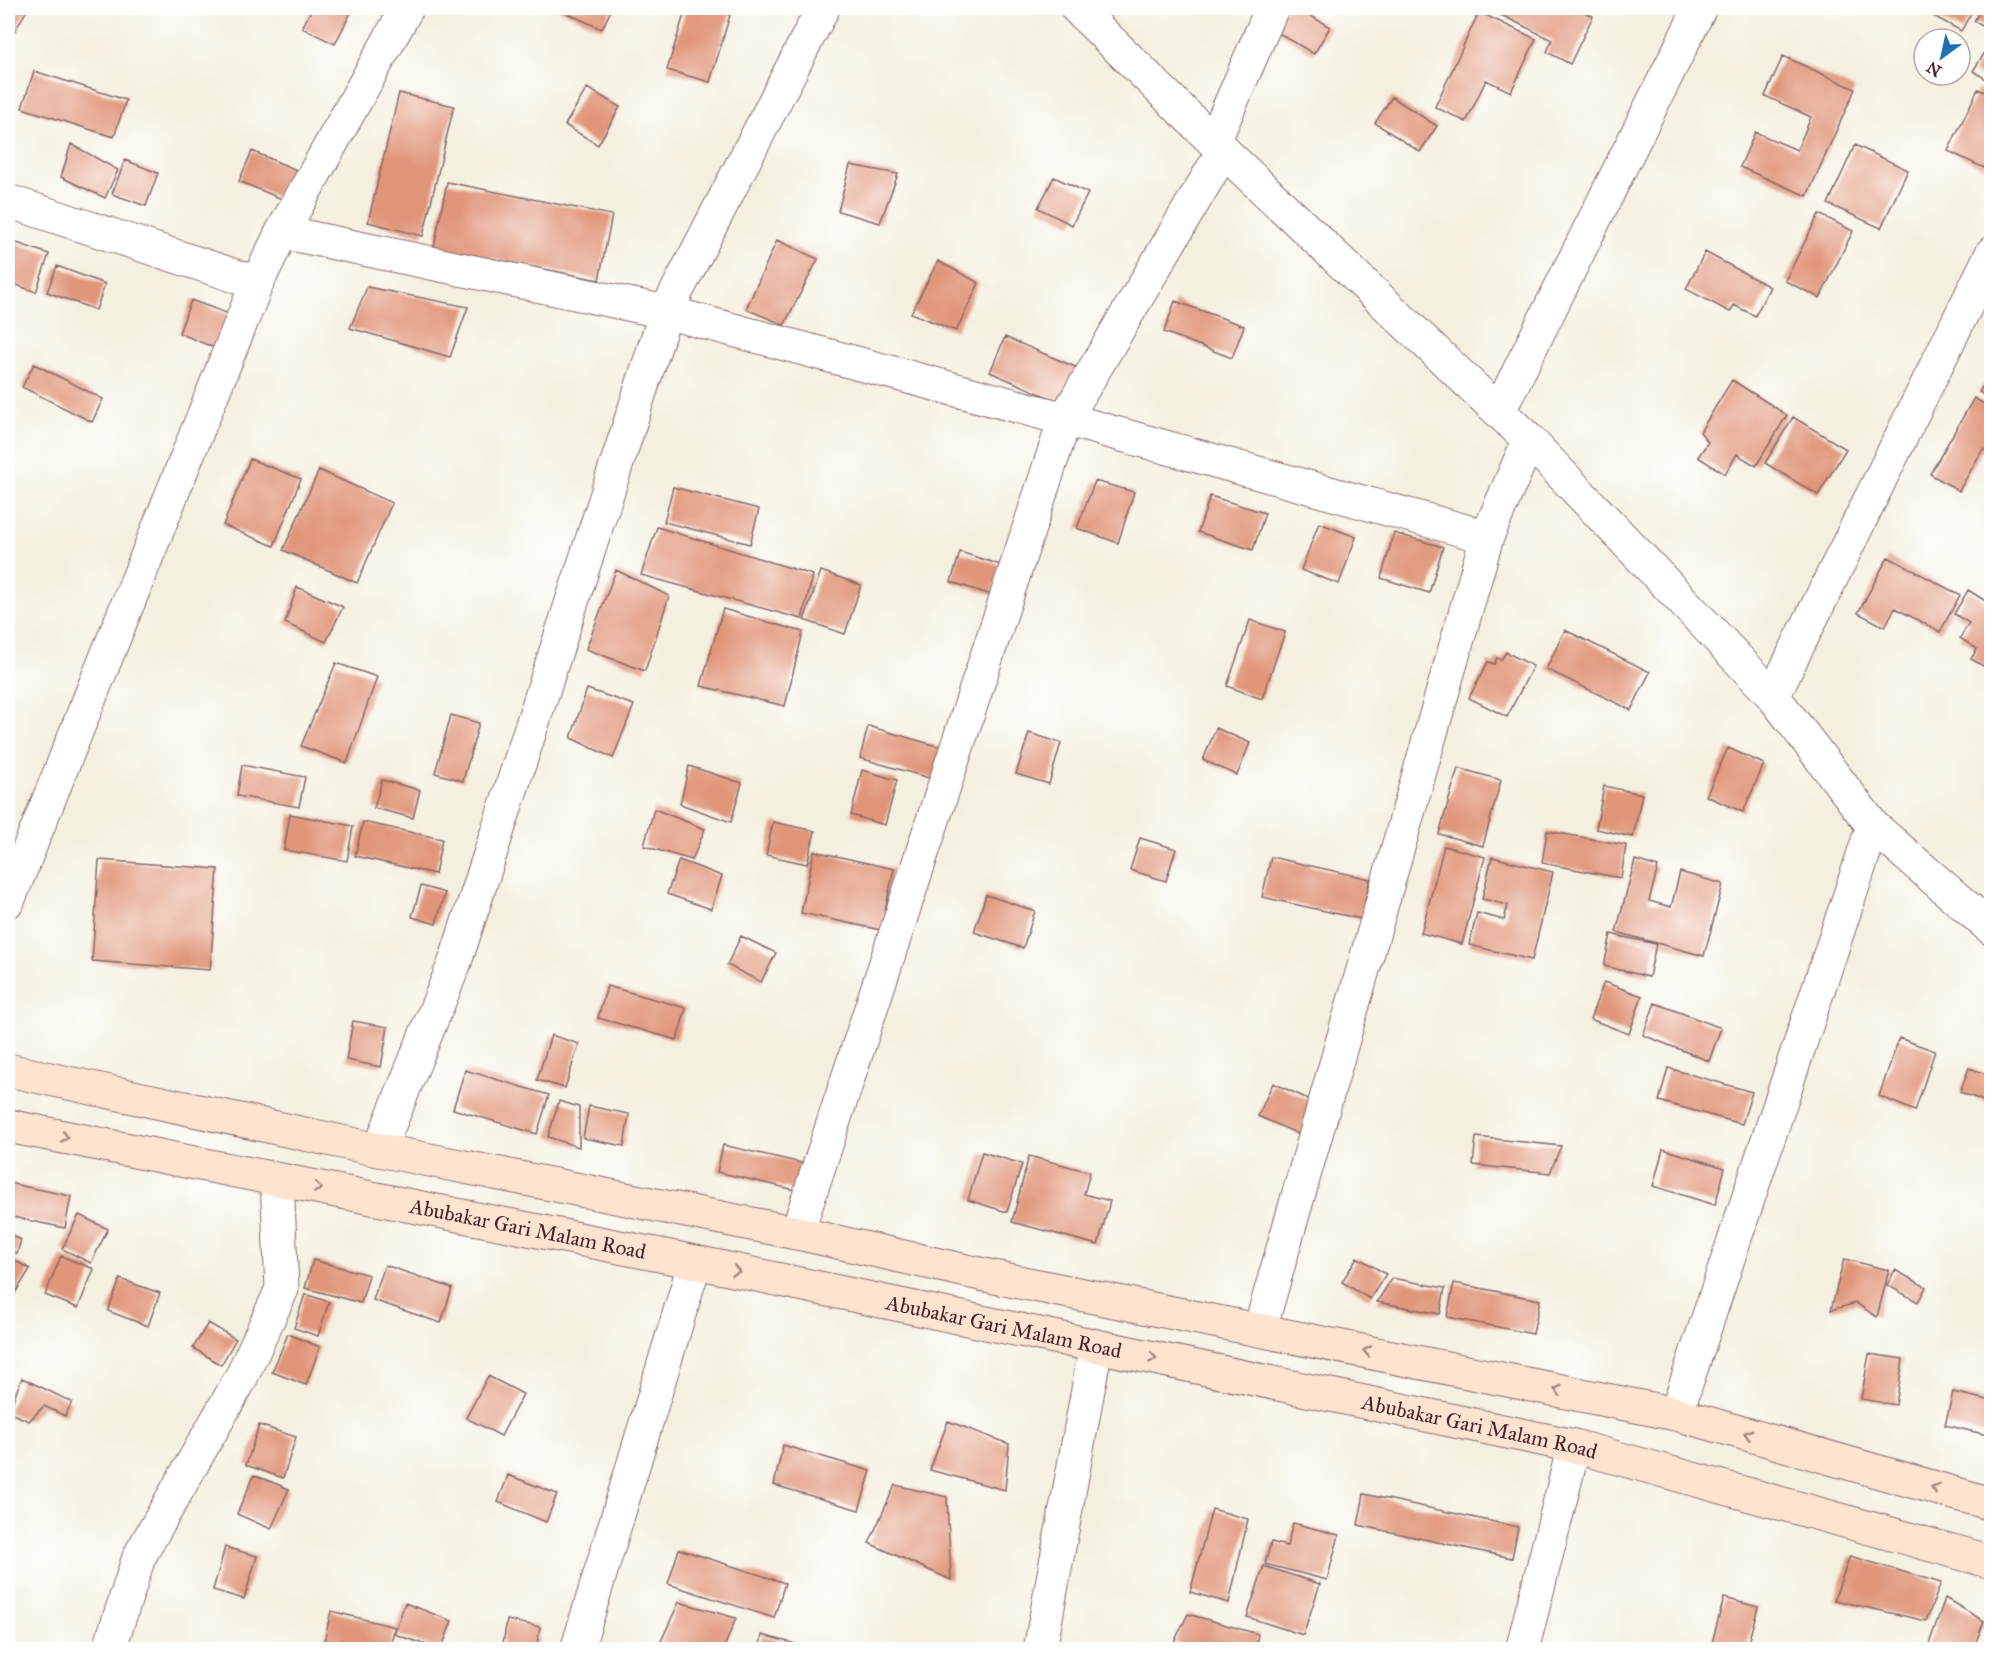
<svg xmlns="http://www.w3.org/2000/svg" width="1999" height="1657" font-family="'IM FELL Great Primer',serif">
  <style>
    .building { fill: #e1967a }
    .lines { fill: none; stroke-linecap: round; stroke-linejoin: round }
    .street-casing { stroke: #86686a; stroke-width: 35 }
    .secondary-casing { stroke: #86686a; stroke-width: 35 }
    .street { stroke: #fff; stroke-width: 33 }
    .secondary { stroke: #fde4d1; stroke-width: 33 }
    .oneway { stroke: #a4827e }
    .labels { text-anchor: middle; stroke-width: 4.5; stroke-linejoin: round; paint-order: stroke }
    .street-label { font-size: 21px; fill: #4a1f2b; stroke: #fff }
  </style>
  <rect width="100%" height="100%" fill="#fff"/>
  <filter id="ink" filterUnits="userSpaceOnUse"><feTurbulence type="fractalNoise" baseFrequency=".0167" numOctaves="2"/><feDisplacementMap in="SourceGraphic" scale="12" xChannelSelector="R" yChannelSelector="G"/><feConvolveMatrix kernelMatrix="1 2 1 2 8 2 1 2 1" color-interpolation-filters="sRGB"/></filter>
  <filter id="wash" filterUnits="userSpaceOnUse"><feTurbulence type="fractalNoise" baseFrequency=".008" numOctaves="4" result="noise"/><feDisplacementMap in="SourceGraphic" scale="24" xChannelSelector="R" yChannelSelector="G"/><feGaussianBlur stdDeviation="1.35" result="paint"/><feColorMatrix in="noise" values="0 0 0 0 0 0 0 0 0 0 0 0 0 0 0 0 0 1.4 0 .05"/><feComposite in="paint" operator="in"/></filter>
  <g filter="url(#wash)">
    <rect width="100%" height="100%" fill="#f4f0df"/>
    <g id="blocks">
      <!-- building -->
      <path class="building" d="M 8,8 L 28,8 L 15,31 L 8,26 Z
        M 312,8 L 353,8 L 335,44 L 302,28 Z
        M 555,8 L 612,8 L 602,29 Z
        M 686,8 L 706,8 L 730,15 L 710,82 L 667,70 Z
        M 1285,8 L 1297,8 L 1330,27 L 1314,54 L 1272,29 Z
        M 1487,8 L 1575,8 L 1593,16 L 1570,64 L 1547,52 L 1552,40 Z
        M 1919,8 L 1974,8 L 1961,31 Z
        M 1982,8 L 1992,8 L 1992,32 L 1974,21 Z
        M 1479,12 L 1536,39 L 1511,92 L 1486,80 L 1466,122 L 1435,107 Z
        M 1992,41 L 1992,83 L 1973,71 Z
        M 1783,56 L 1855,89 L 1807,196 L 1740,167 L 1755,132 L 1797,150 L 1811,117 L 1765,96 Z
        M 34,71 L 126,100 L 114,137 L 22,108 Z
        M 587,88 L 620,107 L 598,145 L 565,125 Z
        M 1978,89 L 1992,95 L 1992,153 L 1984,168 L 1948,151 Z
        M 399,93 L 454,106 L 423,236 L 368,222 Z
        M 1392,97 L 1437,126 L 1420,152 L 1375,123 Z
        M 71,144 L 118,170 L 105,198 L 61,177 Z
        M 1855,145 L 1908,170 L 1881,228 L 1828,204 Z
        M 252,151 L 301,172 L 289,202 L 239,181 Z
        M 125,160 L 158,173 L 146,206 L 112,194 Z
        M 850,165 L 898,174 L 880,223 L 838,211 Z
        M 1054,177 L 1088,193 L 1072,225 L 1038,208 Z
        M 447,182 L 612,215 L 599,280 L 434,247 Z
        M 1819,214 L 1853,231 L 1820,298 L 1785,281 Z
        M 8,240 L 49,254 L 36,292 L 8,282 Z
        M 777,240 L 818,259 L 784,325 L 746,309 Z
        M 1705,252 L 1770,287 L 1755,316 L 1734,305 L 1730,312 L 1686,289 Z
        M 938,261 L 979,283 L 956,331 L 911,313 Z
        M 57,266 L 105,284 L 96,310 L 47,292 Z
        M 367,287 L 468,307 L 450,357 L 350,328 Z
        M 191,300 L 229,314 L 215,348 L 179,333 Z
        M 1175,301 L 1244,326 L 1232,358 L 1164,332 Z
        M 1005,337 L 1080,369 L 1064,404 L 990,372 Z
        M 34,364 L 103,399 L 92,422 L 22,387 Z
        M 1992,372 L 1992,400 L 1979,392 Z
        M 1732,380 L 1787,415 L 1756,466 L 1737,454 L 1725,474 L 1698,457 L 1708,442 L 1700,432 Z
        M 1974,398 L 1992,408 L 1992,454 L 1983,449 L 1959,491 L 1930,474 Z
        M 1793,417 L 1846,449 L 1818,495 L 1765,463 Z
        M 250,459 L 301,479 L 274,546 L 223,525 Z
        M 319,470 L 392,503 L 357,583 L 283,550 Z
        M 1095,481 L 1134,492 L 1118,543 L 1077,528 Z
        M 673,487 L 759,509 L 750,544 L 664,522 Z
        M 1210,496 L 1265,513 L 1253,550 L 1198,532 Z
        M 1319,523 L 1356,537 L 1339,584 L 1301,570 Z
        M 657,527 L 813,575 L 802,619 L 641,575 Z
        M 1394,533 L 1443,547 L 1429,593 L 1381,578 Z
        M 960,552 L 1001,565 L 992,595 L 951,582 Z
        M 1888,557 L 1960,595 L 1940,632 L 1895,608 L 1885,627 L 1858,613 Z
        M 616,570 L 669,596 L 645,671 L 586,649 Z
        M 821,571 L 861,585 L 845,634 L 804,620 Z
        M 297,587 L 343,607 L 326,642 L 285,623 Z
        M 1968,590 L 1992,605 L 1992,671 L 1971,659 L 1977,649 L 1960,638 L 1969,623 L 1954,614 Z
        M 723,609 L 803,632 L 785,706 L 701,686 Z
        M 1250,620 L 1285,632 L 1262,699 L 1227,686 Z
        M 1565,630 L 1650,672 L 1631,710 L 1546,669 Z
        M 1506,652 L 1533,666 L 1507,717 L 1469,698 L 1488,662 L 1494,664 L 1497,658 L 1501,660 Z
        M 336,663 L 377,677 L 347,763 L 301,746 Z
        M 587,689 L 634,705 L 613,758 L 571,738 Z
        M 451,715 L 479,723 L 463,781 L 435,773 Z
        M 868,726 L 951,750 L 943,782 L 860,758 Z
        M 1216,728 L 1250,743 L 1237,775 L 1203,760 Z
        M 1029,733 L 1061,743 L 1049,784 L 1016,774 Z
        M 1728,748 L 1764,764 L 1743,812 L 1706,796 Z
        M 242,765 L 305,777 L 299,807 L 237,796 Z
        M 689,766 L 742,783 L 731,822 L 680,804 Z
        M 1458,768 L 1501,780 L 1483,846 L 1439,834 Z
        M 862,770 L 897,780 L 885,825 L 851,815 Z
        M 382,780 L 420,790 L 413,818 L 374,808 Z
        M 1604,786 L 1642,794 L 1633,837 L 1596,829 Z
        M 654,809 L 705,829 L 692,860 L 644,846 Z
        M 290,814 L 353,826 L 347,861 L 284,850 Z
        M 363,822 L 442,839 L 435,874 L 355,856 Z
        M 773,822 L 815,831 L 807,864 L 766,855 Z
        M 1547,831 L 1626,845 L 1621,878 L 1542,863 Z
        M 1140,838 L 1176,849 L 1166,881 L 1130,870 Z
        M 1444,846 L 1485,857 L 1462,944 L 1421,933 Z
        M 814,851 L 894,869 L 881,930 L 801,913 Z
        M 1271,857 L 1370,879 L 1361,919 L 1262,897 Z
        M 1492,857 L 1553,872 L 1532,960 L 1469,945 L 1477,913 L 1504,920 L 1508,905 L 1482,899 Z
        M 99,860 L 218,869 L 210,970 L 92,961 Z
        M 679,860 L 722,876 L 711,909 L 667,894 Z
        M 1635,860 L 1658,867 L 1649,901 L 1671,907 L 1680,872 L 1723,884 L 1704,956 L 1616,932 Z
        M 421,886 L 445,893 L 436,924 L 412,917 Z
        M 986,895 L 1035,911 L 1023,948 L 974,932 Z
        M 1611,934 L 1656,944 L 1649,977 L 1604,966 Z
        M 741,936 L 776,953 L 761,982 L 727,965 Z
        M 1604,982 L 1642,996 L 1629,1034 L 1590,1019 Z
        M 607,986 L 686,1008 L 677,1040 L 598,1018 Z
        M 1655,1003 L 1721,1028 L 1709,1061 L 1643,1035 Z
        M 353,1021 L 388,1027 L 381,1067 L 346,1060 Z
        M 551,1035 L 579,1044 L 565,1088 L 537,1080 Z
        M 1899,1038 L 1935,1051 L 1915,1111 L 1879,1096 Z
        M 1668,1068 L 1752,1092 L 1742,1124 L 1659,1101 Z
        M 1969,1068 L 1992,1076 L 1992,1113 L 1986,1111 L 1989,1103 L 1960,1092 Z
        M 465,1070 L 549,1095 L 537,1134 L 453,1109 Z
        M 1273,1083 L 1319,1104 L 1305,1137 L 1258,1116 Z
        M 559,1101 L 579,1107 L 579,1147 L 548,1137 Z
        M 589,1106 L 629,1114 L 624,1146 L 583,1138 Z
        M 1476,1137 L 1561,1146 L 1550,1173 L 1473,1165 Z
        M 723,1145 L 806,1164 L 800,1191 L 717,1172 Z
        M 1663,1149 L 1725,1168 L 1715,1205 L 1653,1186 Z
        M 982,1152 L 1022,1164 L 1007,1212 L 968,1200 Z
        M 1029,1156 L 1090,1172 L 1084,1194 L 1110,1201 L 1098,1245 L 1012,1222 Z
        M 8,1183 L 71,1196 L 65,1228 L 8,1216 Z
        M 79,1215 L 108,1229 L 91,1263 L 62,1249 Z
        M 11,1235 L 21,1240 L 17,1254 L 8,1249 Z
        M 61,1256 L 94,1269 L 78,1308 L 45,1295 Z
        M 1357,1257 L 1386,1274 L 1370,1299 L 1342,1282 Z
        M 12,1259 L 30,1269 L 14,1295 L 8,1292 L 8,1265 Z
        M 1844,1259 L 1889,1270 L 1877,1317 L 1856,1303 L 1831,1310 Z
        M 313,1260 L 369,1275 L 361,1303 L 305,1288 Z
        M 385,1265 L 452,1288 L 441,1323 L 373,1300 Z
        M 1895,1270 L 1926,1287 L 1918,1302 L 1887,1285 Z
        M 1392,1278 L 1445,1288 L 1440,1314 L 1377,1302 Z
        M 120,1279 L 160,1293 L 148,1326 L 108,1311 Z
        M 1454,1283 L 1540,1300 L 1533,1334 L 1447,1317 Z
        M 305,1294 L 329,1302 L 318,1336 L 294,1328 Z
        M 208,1323 L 236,1339 L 221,1365 L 193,1348 Z
        M 288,1334 L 320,1347 L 306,1385 L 272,1372 Z
        M 1869,1354 L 1903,1359 L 1896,1405 L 1861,1399 Z
        M 488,1376 L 523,1394 L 501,1436 L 466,1418 Z
        M 22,1378 L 72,1402 L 65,1416 L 44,1406 L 29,1421 L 8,1412 Z
        M 1953,1392 L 1992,1401 L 1992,1436 L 1945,1425 Z
        M 948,1421 L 1009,1444 L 1005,1490 L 930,1470 Z
        M 259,1425 L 296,1437 L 283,1478 L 246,1465 Z
        M 783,1445 L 871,1471 L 859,1510 L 774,1485 Z
        M 254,1475 L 289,1489 L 271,1529 L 237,1514 Z
        M 508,1475 L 557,1494 L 546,1522 L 498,1502 Z
        M 895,1485 L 947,1497 L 951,1580 L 869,1543 Z
        M 1364,1494 L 1518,1527 L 1512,1558 L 1358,1525 Z
        M 1212,1509 L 1248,1519 L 1229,1603 L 1190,1592 Z
        M 1293,1523 L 1339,1535 L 1327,1580 L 1265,1564 L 1271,1542 L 1287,1546 Z
        M 225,1547 L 257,1556 L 244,1599 L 213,1590 Z
        M 679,1549 L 785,1583 L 774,1618 L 668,1584 Z
        M 1850,1556 L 1941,1583 L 1926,1621 L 1834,1600 Z
        M 1264,1566 L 1320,1584 L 1303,1635 L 1247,1617 Z
        M 1724,1598 L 1758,1607 L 1746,1650 L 1710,1650 Z
        M 1945,1598 L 1984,1621 L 1973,1650 L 1927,1650 Z
        M 679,1602 L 736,1618 L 723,1650 L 657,1650 Z
        M 405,1603 L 452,1621 L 441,1650 L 394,1634 Z
        M 331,1611 L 395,1627 L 389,1650 L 354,1650 L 324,1642 Z
        M 1188,1614 L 1258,1634 L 1256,1650 L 1195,1650 L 1174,1642 Z
        M 507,1620 L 540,1627 L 536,1650 L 502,1650 Z
        M 762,1635 L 815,1649 L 815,1650 L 759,1650 Z"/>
    </g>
  </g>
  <g filter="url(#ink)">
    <use href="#blocks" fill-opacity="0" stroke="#86686a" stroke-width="1.5"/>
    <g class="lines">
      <defs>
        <path id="street" d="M 1077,8 L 1214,142 L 1529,440 L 1773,696 L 1873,826 L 1992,929
          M 1214,142 L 1272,8
          M 8,201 L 257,283
          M 282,232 L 666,312 L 1065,419 L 1487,537
          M 1499,411 L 1700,8
          M 1773,696 L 1992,253
          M 8,901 L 257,283 L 282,232 L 407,8
          M 379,1150 L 455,962 L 666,312 L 823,8
          M 797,1233 L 1065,419 L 1224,150
          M 1260,1329 L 1487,537 L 1529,440
          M 1676,1414 L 1873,826
          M 109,1650 L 139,1557 L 240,1380 L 282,1289 L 277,1180
          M 577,1650 L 695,1262
          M 1040,1650 L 1096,1346
          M 1522,1650 L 1574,1446"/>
        <g id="secondary">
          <path d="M 8,1070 L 379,1150 L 797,1233 L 989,1276 L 1676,1414 L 1992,1504"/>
          <path id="s1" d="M 8,1126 L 695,1262 L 1574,1446 L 1992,1562"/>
        </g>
      </defs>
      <!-- street casing -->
      <use href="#street" class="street-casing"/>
      <!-- secondary casing -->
      <use href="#secondary" class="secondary-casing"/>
      <!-- street -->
      <use href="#street" class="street"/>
      <!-- secondary -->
      <use href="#secondary" class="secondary"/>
    </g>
    <!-- one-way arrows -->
    <defs><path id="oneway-chevron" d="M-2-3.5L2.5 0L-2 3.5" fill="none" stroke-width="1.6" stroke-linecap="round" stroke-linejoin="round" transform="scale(1.5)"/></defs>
    <g class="oneway">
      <use href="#oneway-chevron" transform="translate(65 1137) rotate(11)"/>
      <use href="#oneway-chevron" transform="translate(318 1188) rotate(11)"/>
      <use href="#oneway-chevron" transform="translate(736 1271) rotate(12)"/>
      <use href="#oneway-chevron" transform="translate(1367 1351) rotate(-169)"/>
      <use href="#oneway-chevron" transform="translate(1153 1358) rotate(12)"/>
      <use href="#oneway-chevron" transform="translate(1558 1390) rotate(-169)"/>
      <use href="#oneway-chevron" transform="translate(1748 1434) rotate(-164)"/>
      <use href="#oneway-chevron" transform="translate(1935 1488) rotate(-164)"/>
    </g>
  </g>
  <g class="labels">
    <!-- street labels -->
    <g class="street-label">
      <text dy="7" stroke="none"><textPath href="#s1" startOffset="530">Abubakar Gari Malam Road</textPath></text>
      <text dy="7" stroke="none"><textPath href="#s1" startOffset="1016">Abubakar Gari Malam Road</textPath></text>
      <text dy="7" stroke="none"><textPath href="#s1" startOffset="1502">Abubakar Gari Malam Road</textPath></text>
    </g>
  </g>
  <!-- margin -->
  <rect width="1999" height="1657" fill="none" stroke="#fff" stroke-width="30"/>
  <!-- north arrow -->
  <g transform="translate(1942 57) rotate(213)"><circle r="28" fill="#ffffff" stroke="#b7a5aa" stroke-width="1.5"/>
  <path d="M0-4.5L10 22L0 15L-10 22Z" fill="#1f6fb2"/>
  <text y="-9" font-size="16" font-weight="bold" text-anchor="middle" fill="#4a1f2b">N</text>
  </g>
</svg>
